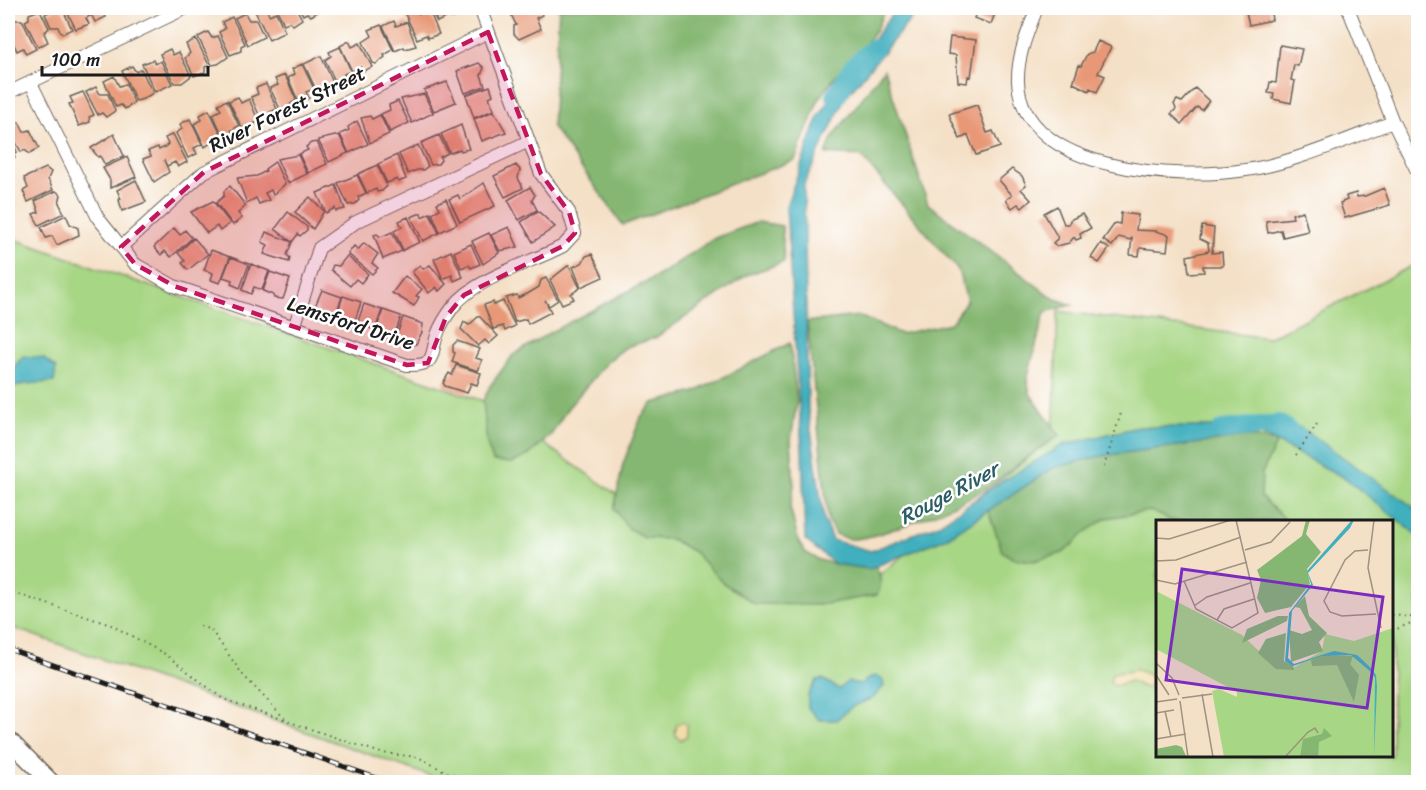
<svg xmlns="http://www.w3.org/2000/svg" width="1426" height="790" font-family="Sriracha,sans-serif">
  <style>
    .green { fill: #a7d684; stroke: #627950; stroke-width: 1.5; fill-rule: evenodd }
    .forest { fill: #85b772; stroke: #506a47; stroke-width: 1.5 }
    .sand { fill: #eeda9e; stroke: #857b5d; stroke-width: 1.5 }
    .water { fill: #41afbe; stroke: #2e666d; stroke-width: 1.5 }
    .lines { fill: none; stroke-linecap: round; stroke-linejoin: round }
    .river { stroke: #41afbe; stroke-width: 20 }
    .building { fill: #e89876 }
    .street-casing { stroke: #686158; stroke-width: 14 }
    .secondary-casing { stroke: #686158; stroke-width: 19 }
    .path { stroke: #686158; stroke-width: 2; stroke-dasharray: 1.5 4.5; stroke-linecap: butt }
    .street { stroke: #fff; stroke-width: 12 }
    .secondary { stroke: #fff; stroke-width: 16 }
    .rail-casing { stroke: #1c1c1c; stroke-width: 5 }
    .rail { stroke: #fff; stroke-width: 3; stroke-dasharray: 9; stroke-linecap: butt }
    .marked { fill: #c2185b; fill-opacity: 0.2; stroke: #c2185b; stroke-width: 4.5; stroke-dasharray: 12 8; stroke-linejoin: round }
    .labels { text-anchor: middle; stroke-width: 5; stroke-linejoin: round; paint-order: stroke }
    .street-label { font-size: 20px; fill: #1c1c1c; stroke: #fff }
    .water-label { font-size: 21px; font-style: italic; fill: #2d5e65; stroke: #fff }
    .inset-road { fill: none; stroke: #9e9282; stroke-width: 1.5 }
    .view { fill: #7b2cbf; fill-opacity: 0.15; stroke: #7b2cbf; stroke-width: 3 }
    .inset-edge { fill: none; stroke: #1c1c1c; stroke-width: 3 }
  </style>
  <rect width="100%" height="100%" fill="#fff"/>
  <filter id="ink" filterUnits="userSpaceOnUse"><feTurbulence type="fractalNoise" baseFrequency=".0167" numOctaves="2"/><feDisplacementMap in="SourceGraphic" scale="12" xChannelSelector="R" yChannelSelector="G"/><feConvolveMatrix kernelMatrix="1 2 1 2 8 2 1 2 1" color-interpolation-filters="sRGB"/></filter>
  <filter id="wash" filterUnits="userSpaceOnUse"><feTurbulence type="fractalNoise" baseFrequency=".008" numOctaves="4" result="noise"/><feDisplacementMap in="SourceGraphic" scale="24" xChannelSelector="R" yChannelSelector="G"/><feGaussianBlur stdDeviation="1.35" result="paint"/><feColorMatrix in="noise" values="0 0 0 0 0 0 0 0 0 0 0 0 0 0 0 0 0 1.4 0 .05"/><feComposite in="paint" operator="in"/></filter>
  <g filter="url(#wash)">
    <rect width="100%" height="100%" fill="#f4e0c6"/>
    <!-- green -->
    <path class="green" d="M 8,237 L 483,401 L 616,494 L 733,581 L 856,593 L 1053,438 L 1058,311 L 1268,338 L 1418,263 L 1418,782 L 447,782 L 8,626 ZM 1158,522 L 1392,522 L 1392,756 L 1158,756 Z"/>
    <!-- forest -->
    <path class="forest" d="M 559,8 L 885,8 L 876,30 L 857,56 L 834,78 L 818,101 L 795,160 L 623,225 L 552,127 Z
      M 884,69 L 928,204 L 1053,298 L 1072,305 L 1045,312 L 1027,379 L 1030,394 L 1060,436 C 1033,450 1013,469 989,486 C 966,502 879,539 852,539 C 847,539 840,536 835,534 L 828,520 L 807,322 L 859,316 L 901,334 L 951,323 L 967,300 L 958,270 L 861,156 L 826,154 L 832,138 Z
      M 758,222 L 782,226 L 784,262 L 747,275 L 655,338 L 626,347 L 607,362 L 567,409 L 551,435 L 529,455 L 512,463 L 493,461 L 487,444 L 483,401 L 490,386 L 513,355 L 551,332 L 659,275 L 715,238 Z
      M 790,343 L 797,401 L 791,440 L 794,486 L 790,507 L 798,540 L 805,552 L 819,560 L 835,564 L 868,558 C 879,568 885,580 877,595 L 819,605 L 755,604 L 723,583 L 694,552 L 671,539 L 645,538 L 628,528 L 614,509 L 623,464 L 641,417 L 653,403 L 695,392 Z
      M 1243,436 L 1277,442 L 1262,473 L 1261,497 L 1287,521 L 1173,521 L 1150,511 L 1106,518 L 1087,531 L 1063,553 L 1033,561 L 1012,558 L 1002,551 L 987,507 L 1052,466 L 1137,448 Z"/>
    <!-- sand -->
    <path class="sand" d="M 1137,670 L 1150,675 L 1152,681 L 1149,687 L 1145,688 L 1131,681 L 1115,686 L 1110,683 L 1112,674 Z
      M 683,722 L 687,725 L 687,736 L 680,740 L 675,734 L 677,724 Z"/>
    <!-- water -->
    <path class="water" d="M 896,8 L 920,8 L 845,98 L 804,184 L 808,409 L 824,520 L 832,540 L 871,551 L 939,524 L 1004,480 L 1063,445 L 1138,427 L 1300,427 L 1412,506 L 1418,512 L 1418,536 L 1345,478 L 1262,435 L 1101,456 L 1053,468 L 948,537 L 869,569 L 835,564 L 805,540 L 802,449 L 786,206 L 819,116 Z
      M 23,356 L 43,358 L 56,368 L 54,382 L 24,384 L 14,387 L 8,401 L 8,375 Z
      M 874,676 L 882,678 L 884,686 L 873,698 L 852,707 L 836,720 L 819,720 L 808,708 L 808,695 L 817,680 L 823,679 L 839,689 L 848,681 C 867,688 858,682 874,676 Z"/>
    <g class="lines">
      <!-- river -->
      <path class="river" d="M 836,96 L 852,68 L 873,49
        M 1222,430 L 1279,424 L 1303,442"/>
    </g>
    <g id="blocks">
      <!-- building -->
      <path class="building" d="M 57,8 L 62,8 L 72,29 L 62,34 L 58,27 L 51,27 L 45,14 Z
        M 65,8 L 85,8 L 90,16 L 86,18 L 89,24 L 76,29 Z
        M 88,8 L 111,8 L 103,12 L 106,17 L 95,22 Z
        M 258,8 L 266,8 L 269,15 L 276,12 L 285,32 L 269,40 L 254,9 Z
        M 276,8 L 296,8 L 302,19 L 293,25 L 289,22 L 284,24 Z
        M 299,8 L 320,8 L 321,10 L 311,16 L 307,13 L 303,15 Z
        M 435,8 L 462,8 L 464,12 L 459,17 L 451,18 L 450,16 L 437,22 L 431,9 Z
        M 519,8 L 539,8 L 542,15 L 536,18 L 541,29 L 519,39 L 514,34 L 514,26 L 516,25 L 510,12 Z
        M 978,8 L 997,8 L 991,24 L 974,18 Z
        M 1245,8 L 1270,8 L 1272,20 L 1249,25 Z
        M 416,9 L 419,14 L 429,10 L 439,34 L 428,38 L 426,35 L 417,39 L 405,14 Z
        M 40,10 L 49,28 L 44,33 L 48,42 L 38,47 L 25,21 L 29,19 L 29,14 Z
        M 245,13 L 249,20 L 256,20 L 264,37 L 248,45 L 235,18 Z
        M 232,17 L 245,44 L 241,46 L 241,51 L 230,55 L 219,32 L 225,29 L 222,22 Z
        M 14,20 L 22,20 L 36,49 L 26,54 L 23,48 L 17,51 L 8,32 L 10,22 Z
        M 394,21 L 396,26 L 407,22 L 416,46 L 405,49 L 404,47 L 395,51 L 383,26 Z
        M 381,25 L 393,50 L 384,55 L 385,57 L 376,64 L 373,63 L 363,42 L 372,36 L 369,30 Z
        M 208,32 L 212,38 L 218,36 L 228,57 L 218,64 L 212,65 L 198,37 Z
        M 950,37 L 976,40 L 971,77 L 968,76 L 967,83 L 958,82 L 956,55 L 948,54 Z
        M 8,38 L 13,50 L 8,53 L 12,61 L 8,63 Z
        M 196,39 L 209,65 L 205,67 L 205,72 L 194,76 L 185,58 L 190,53 L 186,44 Z
        M 349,41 L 352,47 L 360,43 L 372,67 L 363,71 L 361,67 L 352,71 L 340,46 Z
        M 1098,41 L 1111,47 L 1098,73 L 1105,76 L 1097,92 L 1090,88 L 1089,91 L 1073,83 L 1079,65 L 1081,66 L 1087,54 L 1093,52 Z
        M 1280,45 L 1302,49 L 1298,66 L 1294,65 L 1291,80 L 1295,81 L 1291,103 L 1273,99 L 1274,94 L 1268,93 L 1270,82 L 1276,83 Z
        M 340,47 L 351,71 L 344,74 L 347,81 L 337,85 L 325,60 L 331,56 L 329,52 Z
        M 170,49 L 173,55 L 179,52 L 191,76 L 182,83 L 174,83 L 160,54 Z
        M 321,56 L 335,87 L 326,91 L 324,86 L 316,90 L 304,64 Z
        M 153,60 L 155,64 L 161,61 L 172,84 L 155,92 L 142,64 Z
        M 479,63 L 484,68 L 481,75 L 485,86 L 465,93 L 457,71 Z
        M 302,64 L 314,89 L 306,92 L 309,98 L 299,103 L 288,78 L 295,74 L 292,69 Z
        M 132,66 L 136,72 L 141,69 L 153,93 L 143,99 L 136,101 L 122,71 Z
        M 285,75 L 296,100 L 281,111 L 270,88 L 278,85 L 275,79 Z
        M 114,76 L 119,86 L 126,84 L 134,102 L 125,109 L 121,105 L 116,107 L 104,81 Z
        M 447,82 L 456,102 L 434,111 L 424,90 Z
        M 266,84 L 277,109 L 270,112 L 271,117 L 262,121 L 251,97 L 258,94 L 256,88 Z
        M 490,86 L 493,95 L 489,97 L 494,110 L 474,118 L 466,95 Z
        M 96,87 L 100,94 L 108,94 L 115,111 L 106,117 L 102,113 L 98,115 L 86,92 Z
        M 1195,88 L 1209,101 L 1202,110 L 1197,107 L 1182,124 L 1171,114 L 1176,109 L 1174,104 L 1177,100 L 1182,102 Z
        M 83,92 L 94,115 L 89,117 L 90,122 L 79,126 L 69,104 L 73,103 L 70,97 Z
        M 424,94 L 433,113 L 412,123 L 401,99 Z
        M 238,97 L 241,103 L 249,99 L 259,122 L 242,128 L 229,101 Z
        M 227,100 L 239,126 L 231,130 L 233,134 L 224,138 L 213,114 L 221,110 L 218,104 Z
        M 398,101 L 409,123 L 390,132 L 381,114 L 390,110 L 389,105 Z
        M 977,105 L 987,133 L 993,131 L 1000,147 L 976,155 L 968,135 L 960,139 L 949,114 Z
        M 209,110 L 222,136 L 205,147 L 194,124 L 202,120 L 200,115 Z
        M 494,111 L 506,132 L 482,141 L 474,119 Z
        M 380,115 L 389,134 L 370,143 L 361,118 L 370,116 L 372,119 Z
        M 190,119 L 202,144 L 194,148 L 197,154 L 188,158 L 176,133 L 182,129 L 180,124 Z
        M 357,121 L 368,144 L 349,153 L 340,134 L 349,130 L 348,127 Z
        M 19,122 L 24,132 L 30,130 L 39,148 L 29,154 L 25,150 L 21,152 L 8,127 Z
        M 461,125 L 469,149 L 461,151 L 460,149 L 450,153 L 441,134 Z
        M 8,131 L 17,152 L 13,153 L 15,157 L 8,161 Z
        M 114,134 L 124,156 L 105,165 L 100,156 L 98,157 L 91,148 Z
        M 173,134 L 187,162 L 178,167 L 175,162 L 167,166 L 164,160 L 169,172 L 154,182 L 143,159 L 151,156 L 148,151 L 158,147 L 159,150 L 165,147 L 168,144 L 165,138 Z
        M 339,135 L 348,153 L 329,162 L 318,140 Z
        M 439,135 L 448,153 L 440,157 L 441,160 L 438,164 L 431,165 L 421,143 Z
        M 317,142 L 327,164 L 308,173 L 299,154 L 308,150 L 306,147 L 311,143 Z
        M 418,145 L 428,166 L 423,170 L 417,170 L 408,174 L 399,154 Z
        M 298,155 L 307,174 L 288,183 L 277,159 Z
        M 397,155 L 406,179 L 398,182 L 397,179 L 387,183 L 378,164 Z
        M 127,157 L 136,177 L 110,188 L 110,180 L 103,168 Z
        M 275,162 L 285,184 L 273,195 L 271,190 L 265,193 L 269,200 L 259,204 L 256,198 L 247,203 L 237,178 L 257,176 L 266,171 L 265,169 Z
        M 377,165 L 387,186 L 382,191 L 377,192 L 376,189 L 367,193 L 358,174 Z
        M 516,165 L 520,170 L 518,178 L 523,188 L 505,197 L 494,176 Z
        M 46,168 L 51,172 L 48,179 L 53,190 L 28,202 L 23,191 L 28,188 L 24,178 Z
        M 1012,169 L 1022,176 L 1026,185 L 1021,189 L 1031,200 L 1022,208 L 1018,204 L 1012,208 L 1006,200 L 1012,195 L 999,180 Z
        M 357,175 L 366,193 L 358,197 L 359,200 L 355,204 L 348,205 L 338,183 Z
        M 136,180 L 146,202 L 122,211 L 119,200 L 121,199 L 117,190 Z
        M 484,183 L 495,206 L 460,222 L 449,199 L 458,195 L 460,199 Z
        M 336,185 L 345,209 L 336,211 L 335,208 L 326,213 L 317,193 Z
        M 230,186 L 246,206 L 238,213 L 242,218 L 233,225 L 216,203 L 224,196 L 224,191 Z
        M 530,187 L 535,195 L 532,200 L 537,210 L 519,220 L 508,200 Z
        M 1384,188 L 1390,205 L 1345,218 L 1340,203 L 1347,200 L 1346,196 L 1356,193 L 1357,197 L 1365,196 Z
        M 56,191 L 61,195 L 59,203 L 64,213 L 39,225 L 33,214 L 39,212 L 35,201 Z
        M 310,197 L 324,211 L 313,229 L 295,212 Z
        M 446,199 L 457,224 L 440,232 L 432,213 L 440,209 L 437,203 Z
        M 213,201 L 230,223 L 220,231 L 217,226 L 207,233 L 191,212 Z
        M 1057,206 L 1064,224 L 1069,224 L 1070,220 L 1082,214 L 1091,228 L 1080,234 L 1081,238 L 1076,240 L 1074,237 L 1069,243 L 1057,246 L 1053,243 L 1058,238 L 1044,213 Z
        M 538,211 L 555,227 L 533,242 L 521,222 Z
        M 1303,211 L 1308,231 L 1283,237 L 1281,230 L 1268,233 L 1266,221 L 1293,218 L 1292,214 Z
        M 288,212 L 307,227 L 307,230 L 300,236 L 298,234 L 292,242 L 275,229 Z
        M 421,213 L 422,217 L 430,213 L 439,233 L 423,241 L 411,217 Z
        M 1121,213 L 1138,215 L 1136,230 L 1156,231 L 1169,235 L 1167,251 L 1140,248 L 1139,256 L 1130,255 L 1132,238 L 1130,240 L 1119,237 L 1112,246 L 1103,240 L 1115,223 L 1120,224 Z
        M 66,215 L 70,224 L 78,228 L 79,235 L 57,245 L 52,236 L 46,238 L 41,227 Z
        M 408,217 L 420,242 L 403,250 L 394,231 L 402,227 L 399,221 Z
        M 1202,226 L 1214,228 L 1212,253 L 1222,252 L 1223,266 L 1203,266 L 1204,272 L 1189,273 L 1187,256 L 1209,251 L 1208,243 L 1200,239 Z
        M 509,227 L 518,247 L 500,251 L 491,235 Z
        M 174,228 L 180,235 L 185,230 L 192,238 L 171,257 L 165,251 L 161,255 L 154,247 Z
        M 266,232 L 292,242 L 287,255 L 290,258 L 289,262 L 264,254 L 268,245 L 262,242 Z
        M 392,232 L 402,251 L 383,259 L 374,235 L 377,234 L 381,237 Z
        M 489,233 L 499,253 L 483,264 L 472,241 Z
        M 194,238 L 208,254 L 188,270 L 182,263 L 185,261 L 178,253 Z
        M 364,243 L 378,254 L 372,263 L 378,268 L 372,274 L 348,254 L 354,246 L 358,250 Z
        M 1101,243 L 1109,249 L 1099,263 L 1091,258 Z
        M 471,244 L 480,264 L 471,268 L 469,265 L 461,268 L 454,252 Z
        M 211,250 L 230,257 L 220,283 L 211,280 L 213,273 L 204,270 Z
        M 451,251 L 463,277 L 454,281 L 452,275 L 443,279 L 434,259 Z
        M 592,254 L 603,277 L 581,287 L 573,267 L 582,263 L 586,256 Z
        M 347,256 L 368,274 L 361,283 L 356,279 L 350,286 L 331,270 L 333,265 L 339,266 Z
        M 231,257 L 249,264 L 240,288 L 231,284 L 232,280 L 223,277 Z
        M 251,264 L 269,271 L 262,290 L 254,287 L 251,294 L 242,290 Z
        M 420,265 L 423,269 L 430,265 L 446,284 L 439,291 L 436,287 L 429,293 L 412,272 Z
        M 569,265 L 580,288 L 571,294 L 574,299 L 562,304 L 550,280 Z
        M 270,272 L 290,279 L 283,299 L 274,298 L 273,295 L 263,291 Z
        M 405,276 L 422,289 L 416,296 L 419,297 L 414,306 L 392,293 Z
        M 546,278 L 558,300 L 549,306 L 545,300 L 551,312 L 528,324 L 526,319 L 515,322 L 506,298 L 517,295 L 518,298 L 529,293 L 539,287 L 541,280 Z
        M 322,290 L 342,297 L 335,316 L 318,313 L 316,304 Z
        M 343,296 L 361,302 L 353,327 L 344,324 L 345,320 L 336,317 Z
        M 503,301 L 515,326 L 505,331 L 503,326 L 493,329 L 484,305 L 493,302 L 494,305 Z
        M 364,304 L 382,310 L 375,330 L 367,327 L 364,333 L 355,330 Z
        M 383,310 L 401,316 L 393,340 L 383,337 L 384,333 L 376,330 Z
        M 479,316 L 498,336 L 489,344 L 485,340 L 478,346 L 461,329 L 464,322 L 469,325 Z
        M 403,317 L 423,324 L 422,332 L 416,344 L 411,345 L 396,338 Z
        M 457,341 L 480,349 L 476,358 L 482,360 L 478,371 L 452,362 L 455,353 L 453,352 L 453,345 Z
        M 456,365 L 481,373 L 477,385 L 471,383 L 467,393 L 445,386 L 443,383 L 449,373 L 452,375 Z"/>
    </g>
  </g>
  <g filter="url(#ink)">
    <use href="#blocks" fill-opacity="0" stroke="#686158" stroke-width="1.5"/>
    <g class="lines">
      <defs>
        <path id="street" d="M 1037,8 C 1028,31 1017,56 1018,82 C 1023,174 1181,180 1246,170 C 1294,163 1347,139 1393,122
          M 1348,8 L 1393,122 L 1418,173
          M 31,83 L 98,218 L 135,264 L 174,286 L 407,365 C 436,366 430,358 437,335 C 440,326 447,315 453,307 C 475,278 531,263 563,246 L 575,233 L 569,212 L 541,174 L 480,8
          M 8,93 L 186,8
          M 121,247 L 204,172 L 488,32
          M 295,325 L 319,248 L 356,222 L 529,141"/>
        <path id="secondary" d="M 8,739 L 51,782"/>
      </defs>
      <!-- street casing -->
      <use href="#street" class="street-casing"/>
      <!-- secondary casing -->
      <use href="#secondary" class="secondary-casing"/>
      <!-- path -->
      <path class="path" d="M 1296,455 L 1317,424
        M 1104,467 L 1121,413
        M 8,591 L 111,625 L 165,654 L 223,699 L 285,720
        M 1392,615 L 1418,618
        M 200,626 L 211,630 L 243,675 L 287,721 L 381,753 L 418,757 L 446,772 L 483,782
        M 1392,631 L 1418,620"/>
      <!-- street -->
      <use href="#street" class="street"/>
      <!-- secondary -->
      <use href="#secondary" class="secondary"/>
      <defs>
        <path id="rail" d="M 8,649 L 388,782"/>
      </defs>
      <!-- rail casing -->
      <use href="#rail" class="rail-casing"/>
      <!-- rail -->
      <use href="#rail" class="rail"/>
    </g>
  </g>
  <!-- marked area -->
  <path class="marked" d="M 488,32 L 541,174 L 569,212 L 575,233 L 563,246 L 464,295 L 446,317 L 428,363 L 407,365 L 174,286 L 135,264 L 121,247 L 204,172 Z"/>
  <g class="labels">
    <!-- street labels -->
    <g class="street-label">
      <text transform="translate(287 109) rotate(-26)" y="7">River Forest Street</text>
      <text transform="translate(351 323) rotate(18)" y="7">Lemsford Drive</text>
    </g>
    <!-- water labels -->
    <g class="water-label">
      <text transform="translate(949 493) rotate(-28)" y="7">Rouge River</text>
    </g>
  </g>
  <!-- overview -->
  <g transform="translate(1156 520)">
    <rect width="237" height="237" fill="#f4e0c6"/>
    <path d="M 0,71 L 86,115 L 118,145 L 135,149 L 166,131 L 169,114 L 198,121 L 237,108 L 237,237 L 68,237 L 56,171 L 63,169 L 81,177 L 81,172 L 0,129 Z" fill="#a7d684"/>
    <path d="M 150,0 L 154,0 L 150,14 L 165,32 L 151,49 L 154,64 L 135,87 L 109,93 L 101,78 L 105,60 L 101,50 L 146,16 ZM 149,76 L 153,96 L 171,113 L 163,122 L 167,131 L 135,142 L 133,110 L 146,114 L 156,110 L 144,88 L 139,87 ZM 122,96 L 132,96 L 131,101 L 86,123 L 91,109 ZM 130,113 L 128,141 L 137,145 L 138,150 L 120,149 L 102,133 L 110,119 ZM 165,135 L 197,136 L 194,144 L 203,155 L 198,182 L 181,145 L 156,146 L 155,140 ZM 168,208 L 176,216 L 163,222 L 162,237 L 144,237 L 147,219 L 166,214 ZM 20,225 L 26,227 L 30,236 L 0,237 L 0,229 Z" fill="#85b772"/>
    <path d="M 196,0 L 198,0 L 194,8 L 152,53 L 157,65 L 136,91 L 132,138 L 138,144 L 178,131 L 201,135 L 215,148 L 220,155 L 221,167 L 218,237 L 219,158 L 215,152 L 195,135 L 165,136 L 137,146 L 129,141 L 133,93 L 155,64 L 151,51 Z" fill="#41afbe"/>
    <path class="inset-road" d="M 218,0 L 212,48 L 225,108M 0,18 L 13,19 L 75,0M 89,30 L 115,22 L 134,2M 212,30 L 199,31 L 189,40 L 168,81 L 174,92 L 186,96 L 220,94M 0,41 L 20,40 L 85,17M 0,60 L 19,64 L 91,42M 28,61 L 40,89 L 76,108 L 102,93 L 80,0M 38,86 L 51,77 L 94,63M 61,100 L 68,89 L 98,79M 0,143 L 16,158 L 23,175M 0,155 L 13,175M 46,174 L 57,237M 26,178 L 56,174M 24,181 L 32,237M 0,182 L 21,179M 9,191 L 15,217M 0,193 L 18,190M 0,219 L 30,214M 129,237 L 152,212 L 159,208 L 162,213"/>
    <path class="view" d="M 26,49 L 227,77 L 211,188 L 10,160 Z"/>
    <rect width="237" height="237" class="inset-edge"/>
  </g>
  <!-- margin -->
  <rect width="1426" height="790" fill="none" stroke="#fff" stroke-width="30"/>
  <!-- scale -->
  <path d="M42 66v9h166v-9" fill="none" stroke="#1c1c1c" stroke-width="3"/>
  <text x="51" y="66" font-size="18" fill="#1c1c1c" stroke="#ffffff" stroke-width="4.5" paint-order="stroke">100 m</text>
</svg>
